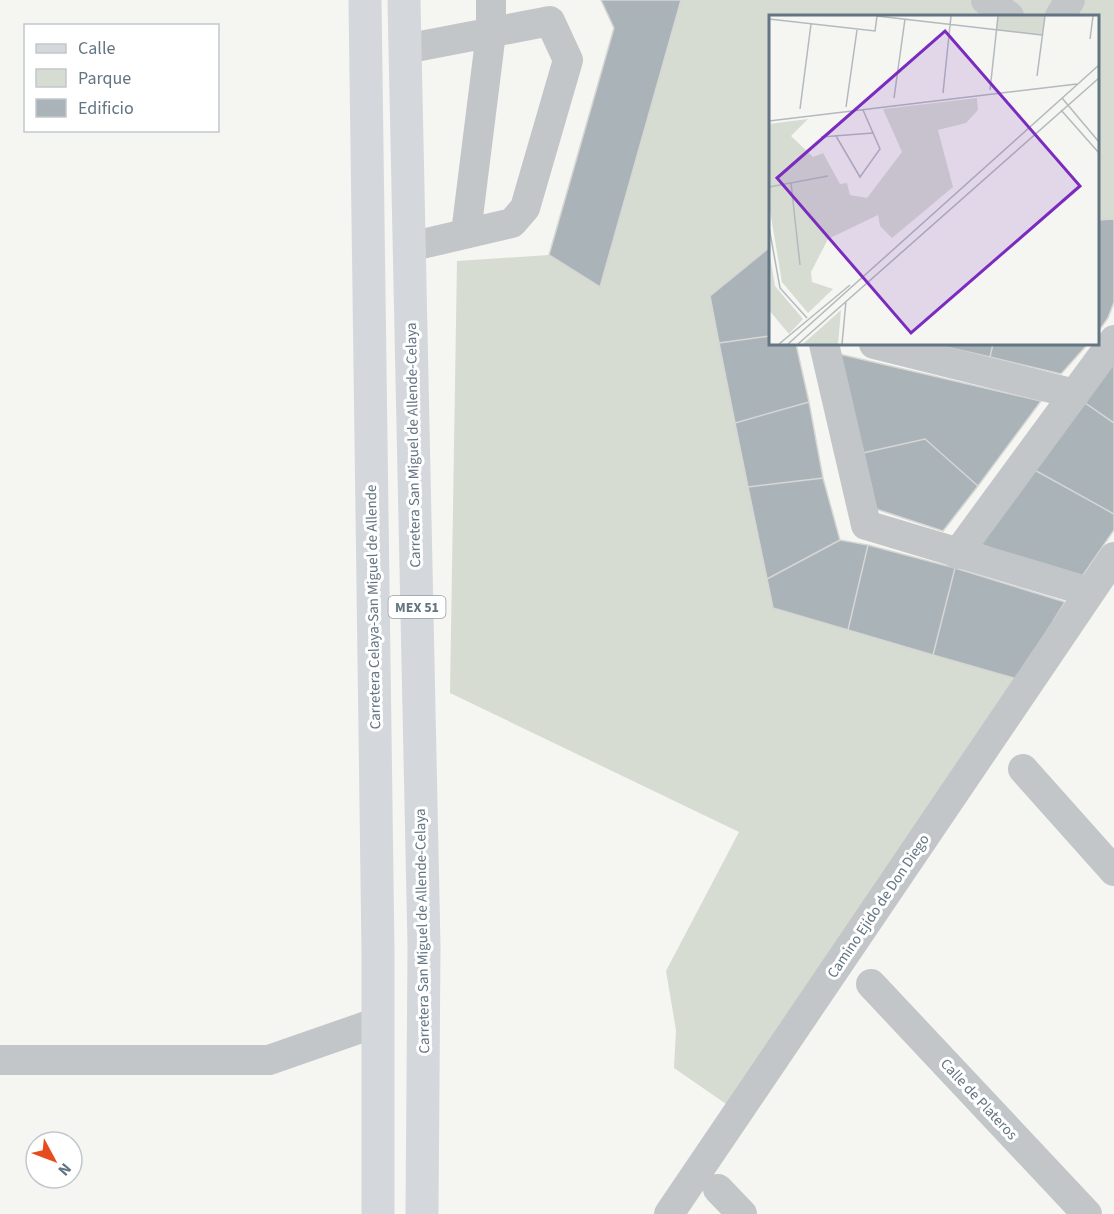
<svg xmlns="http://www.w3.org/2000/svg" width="1114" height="1214" font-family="'Source Sans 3',sans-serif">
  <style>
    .green { fill: #d6dcd2 }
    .building { fill: #aab3b8; stroke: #d6d6d4; stroke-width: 1.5 }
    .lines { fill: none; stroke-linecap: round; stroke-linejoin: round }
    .minor { stroke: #c2c6c9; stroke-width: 30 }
    .major { stroke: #d4d8dc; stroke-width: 33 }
    .labels { text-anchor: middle; stroke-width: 6; stroke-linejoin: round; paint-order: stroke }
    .shield { fill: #fff; stroke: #929ea8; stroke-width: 1.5 }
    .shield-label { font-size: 14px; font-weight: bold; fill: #637583 }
    .street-label { font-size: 15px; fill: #637583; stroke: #fff }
    .inset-road { fill: none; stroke: #b2babe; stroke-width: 1.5 }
    .view { fill: #7b2cbf; fill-opacity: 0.15; stroke: #7b2cbf; stroke-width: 3 }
    .inset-edge { fill: none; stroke: #637583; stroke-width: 3 }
  </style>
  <rect width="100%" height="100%" fill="#f5f5f1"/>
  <!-- green -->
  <path class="green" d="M 681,0 L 1114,0 L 1114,219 L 1098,220 L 1098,16 L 770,16 L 770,247 L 710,297 L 773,608 L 1017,679 L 729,1106 L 674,1068 L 676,1030 L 666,971 L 739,832 L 450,693 L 457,261 L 549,255 L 600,287 Z"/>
  <!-- building -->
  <path class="building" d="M 601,0 L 681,0 L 600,287 L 549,255 L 614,28 Z
    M 1114,219 L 1114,302 L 1108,318 L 1098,332 L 1098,220 Z
    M 770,247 L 770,336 L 719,343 L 710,296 Z
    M 770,336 L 770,344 L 796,344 L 809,402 L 735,423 L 719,343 Z
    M 933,344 L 993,344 L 990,357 Z
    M 993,344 L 1084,344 L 1086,346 L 1061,374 L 990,357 Z
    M 839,354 L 1041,401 L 978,486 L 925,439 L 858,454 Z
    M 1114,357 L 1114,423 L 1081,400 Z
    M 1081,400 L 1114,423 L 1114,514 L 1031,468 Z
    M 809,402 L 823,478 L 748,487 L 735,423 Z
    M 925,439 L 978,486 L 943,531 L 870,507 L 858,454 Z
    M 1031,468 L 1114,514 L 1114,530 L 1081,578 L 976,543 Z
    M 823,478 L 840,540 L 767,579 L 748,487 Z
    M 840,540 L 868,545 L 848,630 L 773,608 L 767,579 Z
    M 868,545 L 955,568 L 933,655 L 848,630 Z
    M 955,568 L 1065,602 L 1017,679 L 933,655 Z"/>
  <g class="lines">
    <!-- minor -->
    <path class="minor" d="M 986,0 L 1009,16
      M 1060,16 L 1070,0
      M 405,49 L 550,21 L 568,60 L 525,208 L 512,223 L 409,247
      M 466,233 L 491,33 L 491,0
      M 824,344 L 866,525 L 1076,588 L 1087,597
      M 874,344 L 1075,394
      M 957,554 L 1114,340
      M 1023,769 L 1114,871
      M 871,984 L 1087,1214
      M 0,1060 L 269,1060 L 378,1022
      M 718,1189 L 742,1214
      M 669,1214 L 1114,557"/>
    <!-- major -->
    <path class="major" d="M 365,0 L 378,952 L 378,1214
      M 404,0 L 424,946 L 422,1214"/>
  </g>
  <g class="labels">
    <!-- shield labels -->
    <rect class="shield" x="388.5" y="596" width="57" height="22" rx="4.5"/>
    <g class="shield-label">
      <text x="417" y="612">MEX 51</text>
    </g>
    <!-- street labels -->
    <g class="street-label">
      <text transform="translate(413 445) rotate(-91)" y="5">Carretera San Miguel de Allende-Celaya</text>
      <text transform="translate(373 607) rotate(-91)" y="5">Carretera Celaya-San Miguel de Allende</text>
      <text transform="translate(878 906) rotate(-56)" y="5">Camino Ejido de Don Diego</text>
      <text transform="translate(422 931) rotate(-91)" y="5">Carretera San Miguel de Allende-Celaya</text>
      <text transform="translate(979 1099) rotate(47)" y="5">Calle de Plateros</text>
    </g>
  </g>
  <!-- overview -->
  <g transform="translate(769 15)">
    <rect width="330" height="330" fill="#f5f5f1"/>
    <path d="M 229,1 L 276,1 L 273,20 L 227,15 ZM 208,83 L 209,95 L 197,108 L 169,115 L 184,172 L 123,223 L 111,211 L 109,200 L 59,224 L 42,257 L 43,267 L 64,274 L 39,298 L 13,267 L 0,190 L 0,109 L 39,104 L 22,121 L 44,142 L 54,138 L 71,169 L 78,168 L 81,180 L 98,183 L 133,137 L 114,94 ZM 0,235 L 6,271 L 34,304 L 20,319 L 0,295 ZM 72,295 L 69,329 L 34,329 Z" fill="#d6dcd2"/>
    <path class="inset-road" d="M 108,1 L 273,20M 0,4 L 106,16 L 108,1M 321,24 L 324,1M 268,61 L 276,1M 221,75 L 229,1M 174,78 L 182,1M 125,83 L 136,4M 293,83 L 330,127M 77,92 L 88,15M 31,94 L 42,9M 292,95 L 330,138M 0,106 L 308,69M 67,121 L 91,162 L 111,134 L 94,95M 52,122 L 104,118M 22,168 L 31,250M 0,172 L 59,161M 0,212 L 11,273 L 38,303M 10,329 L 81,270M 19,329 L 330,50M 29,329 L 330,63M 73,329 L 77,286"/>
    <path class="view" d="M 176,16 L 311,171 L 142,318 L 8,163 Z"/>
    <rect width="330" height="330" class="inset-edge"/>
  </g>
  <!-- legend -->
  <rect x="24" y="24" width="195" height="108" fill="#ffffff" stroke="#c1c8cd" stroke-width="1.5"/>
  <rect x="36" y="44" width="30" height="9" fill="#d4d8dc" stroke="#c1c8cd" stroke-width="1.5"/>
  <text x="78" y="54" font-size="18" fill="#637583">Calle</text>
  <rect x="36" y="69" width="30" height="18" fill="#d6dcd2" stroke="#c1c8cd" stroke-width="1.5"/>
  <text x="78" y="84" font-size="18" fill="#637583">Parque</text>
  <rect x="36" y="99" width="30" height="18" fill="#aab3b8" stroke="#c1c8cd" stroke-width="1.5"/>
  <text x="78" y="114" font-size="18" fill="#637583">Edificio</text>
  <!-- north arrow -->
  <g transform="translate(54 1160) rotate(131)"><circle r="28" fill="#ffffff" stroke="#c1c8cd" stroke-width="1.5"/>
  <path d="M0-4.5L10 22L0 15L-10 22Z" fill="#e74c1f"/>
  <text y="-9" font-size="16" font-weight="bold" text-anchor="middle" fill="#637583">N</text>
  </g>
</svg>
